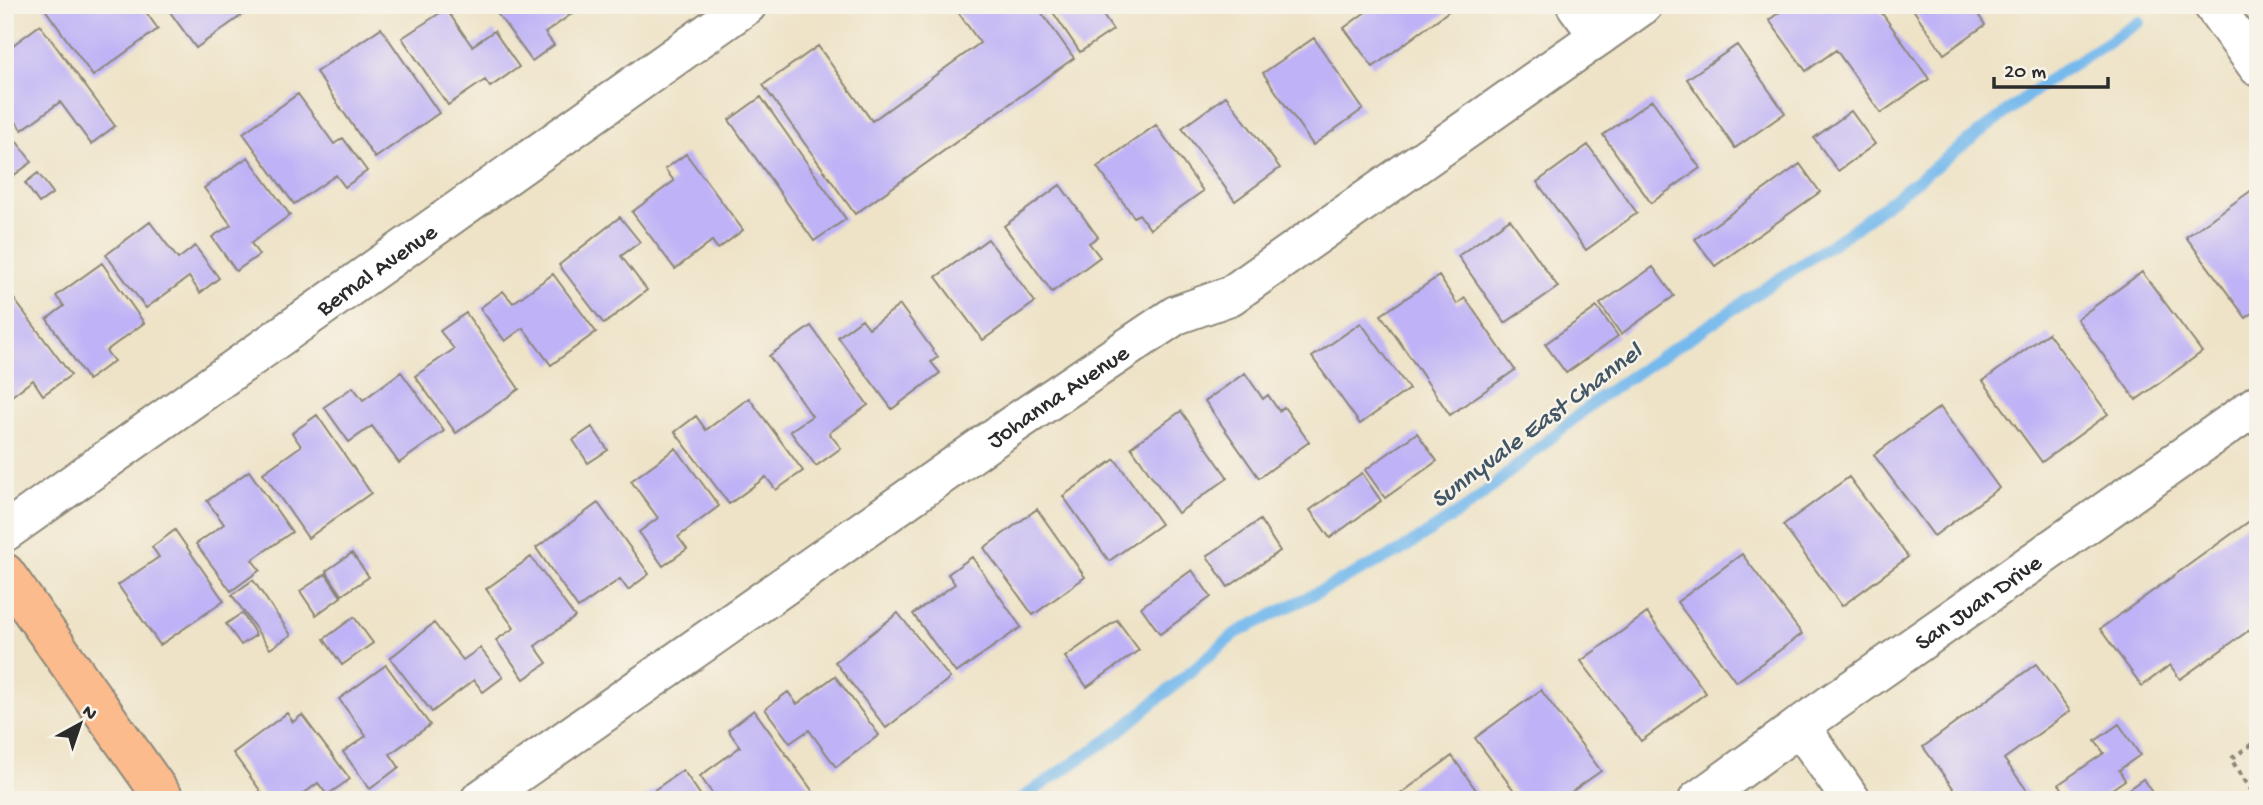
<svg xmlns="http://www.w3.org/2000/svg" width="2263" height="805" font-family="'Gochi Hand',sans-serif">
  <style>
    .lines { fill: none; stroke-linecap: round; stroke-linejoin: round }
    .stream { stroke: #76b9ec; stroke-width: 12 }
    .building { fill: #bfb2f6 }
    .minor-casing { stroke: #8c8779; stroke-width: 42 }
    .major-casing { stroke: #8c8779; stroke-width: 42 }
    .path { stroke: #8c8779; stroke-width: 4.5; stroke-dasharray: 5 5; stroke-linecap: butt }
    .minor { stroke: #fff; stroke-width: 38 }
    .major { stroke: #fbbb8d; stroke-width: 38 }
    .labels { text-anchor: middle; stroke-width: 5; stroke-linejoin: round; paint-order: stroke }
    .street-label { font-size: 24px; fill: #2b2b2b; stroke: #f7f3e8 }
    .water-label { font-size: 26px; font-style: italic; fill: #425665; stroke: #f7f3e8 }
  </style>
  <rect width="100%" height="100%" fill="#f7f3e8"/>
  <filter id="ink" filterUnits="userSpaceOnUse"><feTurbulence type="fractalNoise" baseFrequency=".0143" numOctaves="2"/><feDisplacementMap in="SourceGraphic" scale="14" xChannelSelector="R" yChannelSelector="G"/><feConvolveMatrix kernelMatrix="1 2 1 2 8 2 1 2 1" color-interpolation-filters="sRGB"/></filter>
  <filter id="wash" filterUnits="userSpaceOnUse"><feTurbulence type="fractalNoise" baseFrequency=".00686" numOctaves="4" result="noise"/><feDisplacementMap in="SourceGraphic" scale="28" xChannelSelector="R" yChannelSelector="G"/><feGaussianBlur stdDeviation="1.57" result="paint"/><feColorMatrix in="noise" values="0 0 0 0 0 0 0 0 0 0 0 0 0 0 0 0 0 1.4 0 .05"/><feComposite in="paint" operator="in"/></filter>
  <g filter="url(#wash)">
    <rect width="100%" height="100%" fill="#eee3c7"/>
    <g class="lines">
      <!-- stream -->
      <path class="stream" d="M 1019,800 L 1115,735 L 1236,633 L 1400,551 L 1470,505 L 1600,397 L 1847,234 L 2047,81 L 2139,22"/>
    </g>
    <g id="blocks">
      <!-- building -->
      <path class="building" d="M 42,5 L 141,5 L 158,29 L 93,76 Z
        M 165,5 L 256,5 L 196,48 Z
        M 491,5 L 584,5 L 545,33 L 554,45 L 532,61 Z
        M 953,5 L 1036,5 L 1074,58 L 855,214 L 763,85 L 818,46 L 872,121 L 980,43 Z
        M 1048,5 L 1096,5 L 1113,30 L 1080,52 Z
        M 1375,5 L 1457,5 L 1373,67 L 1344,28 Z
        M 1789,5 L 1876,5 L 1929,79 L 1881,113 L 1836,50 L 1806,71 L 1769,20 Z
        M 1910,5 L 1972,5 L 1985,25 L 1944,54 Z
        M 446,9 L 472,46 L 494,31 L 519,67 L 490,87 L 485,80 L 448,105 L 402,38 Z
        M 40,25 L 115,126 L 91,144 L 60,102 L 22,130 L 5,107 L 5,51 Z
        M 381,28 L 439,113 L 375,158 L 316,72 Z
        M 1314,38 L 1363,109 L 1313,145 L 1263,73 Z
        M 1737,45 L 1785,113 L 1735,148 L 1687,79 Z
        M 298,94 L 334,144 L 343,138 L 367,171 L 345,187 L 336,175 L 294,204 L 243,133 Z
        M 1226,96 L 1280,168 L 1235,201 L 1182,128 Z
        M 761,97 L 846,219 L 814,241 L 729,120 Z
        M 1652,100 L 1700,168 L 1651,203 L 1603,135 Z
        M 1851,111 L 1875,144 L 1838,171 L 1814,138 Z
        M 1156,125 L 1203,191 L 1150,229 L 1139,214 L 1134,217 L 1097,167 Z
        M 5,126 L 32,162 L 10,178 L 5,171 Z
        M 1588,145 L 1637,213 L 1586,250 L 1537,182 Z
        M 686,154 L 743,230 L 718,249 L 712,241 L 675,269 L 632,212 L 674,181 L 665,169 Z
        M 248,157 L 290,215 L 251,243 L 259,255 L 236,271 L 212,237 L 231,225 L 204,188 Z
        M 1800,164 L 1820,192 L 1715,266 L 1695,239 Z
        M 38,173 L 53,193 L 39,203 L 25,183 Z
        M 1060,185 L 1098,237 L 1089,243 L 1100,257 L 1052,292 L 1004,226 Z
        M 2252,190 L 2258,197 L 2258,309 L 2246,318 L 2186,237 Z
        M 620,217 L 640,242 L 621,256 L 647,290 L 604,324 L 559,265 Z
        M 1510,219 L 1558,287 L 1505,323 L 1458,256 Z
        M 150,222 L 178,259 L 195,246 L 219,278 L 200,293 L 189,277 L 146,308 L 106,255 Z
        M 988,239 L 1035,302 L 983,340 L 936,277 Z
        M 102,263 L 144,323 L 106,351 L 114,361 L 88,380 L 47,319 L 64,306 L 56,296 Z
        M 1653,267 L 1674,296 L 1621,334 L 1600,304 Z
        M 2142,272 L 2202,352 L 2136,400 L 2077,319 Z
        M 553,274 L 596,332 L 551,365 L 523,328 L 505,341 L 480,308 L 503,291 L 513,303 Z
        M 1439,276 L 1457,304 L 1465,298 L 1515,370 L 1450,415 L 1381,315 Z
        M 5,287 L 71,375 L 43,395 L 33,380 L 5,401 Z
        M 900,305 L 938,357 L 931,362 L 940,373 L 892,409 L 838,337 L 862,319 L 869,328 Z
        M 1597,307 L 1618,336 L 1566,373 L 1545,344 Z
        M 466,313 L 519,389 L 456,433 L 415,376 L 454,349 L 440,331 Z
        M 1361,323 L 1409,389 L 1360,424 L 1312,357 Z
        M 811,326 L 868,405 L 829,433 L 841,448 L 816,466 L 790,431 L 812,416 L 769,356 Z
        M 2048,333 L 2108,414 L 2042,462 L 1983,381 Z
        M 401,372 L 444,431 L 399,463 L 372,426 L 349,442 L 324,407 L 353,387 L 363,400 Z
        M 1245,373 L 1263,399 L 1268,395 L 1279,411 L 1284,407 L 1309,442 L 1259,478 L 1205,401 Z
        M 749,398 L 803,471 L 776,490 L 766,477 L 729,504 L 675,432 L 696,416 L 706,430 Z
        M 1940,407 L 1999,488 L 1934,536 L 1874,455 Z
        M 1181,411 L 1228,478 L 1178,513 L 1131,447 Z
        M 317,415 L 371,493 L 308,538 L 263,473 L 301,446 L 292,433 Z
        M 592,427 L 608,450 L 588,463 L 573,440 Z
        M 1417,433 L 1437,461 L 1385,498 L 1365,470 Z
        M 676,448 L 719,506 L 678,537 L 687,549 L 663,566 L 639,532 L 658,518 L 631,481 Z
        M 1115,459 L 1161,524 L 1109,561 L 1063,496 Z
        M 249,471 L 292,532 L 252,560 L 260,570 L 231,591 L 196,544 L 224,524 L 207,501 Z
        M 1362,473 L 1381,501 L 1330,538 L 1310,510 Z
        M 1849,477 L 1908,557 L 1842,606 L 1783,525 Z
        M 598,503 L 649,574 L 628,590 L 620,579 L 578,608 L 536,548 Z
        M 1037,509 L 1085,577 L 1033,615 L 984,548 Z
        M 2258,515 L 2258,624 L 2180,679 L 2170,665 L 2142,686 L 2100,629 Z
        M 1260,520 L 1280,551 L 1228,587 L 1207,556 Z
        M 175,530 L 224,601 L 160,645 L 118,585 L 159,557 L 152,547 Z
        M 352,553 L 369,577 L 342,595 L 326,571 Z
        M 1742,554 L 1802,634 L 1736,682 L 1677,602 Z
        M 531,557 L 575,617 L 535,646 L 547,663 L 524,679 L 496,640 L 514,628 L 486,589 Z
        M 972,557 L 1021,627 L 956,673 L 913,614 L 955,584 L 948,574 Z
        M 1192,570 L 1211,597 L 1160,634 L 1141,607 Z
        M 326,574 L 341,597 L 316,615 L 300,591 Z
        M 253,580 L 291,635 L 270,649 L 232,595 Z
        M 242,613 L 256,635 L 241,645 L 226,624 Z
        M 898,613 L 950,678 L 886,728 L 835,662 Z
        M 1647,613 L 1706,693 L 1641,741 L 1581,661 Z
        M 354,617 L 373,643 L 342,665 L 324,639 Z
        M 1117,620 L 1139,650 L 1087,687 L 1065,657 Z
        M 434,623 L 463,660 L 480,648 L 503,677 L 483,692 L 474,680 L 432,712 L 390,658 Z
        M 2036,664 L 2070,711 L 2004,759 L 2034,800 L 1962,800 L 1923,747 Z
        M 386,665 L 430,725 L 390,754 L 399,767 L 370,789 L 343,752 L 366,736 L 339,699 Z
        M 835,676 L 879,735 L 836,767 L 809,730 L 790,743 L 765,709 L 788,692 L 797,704 Z
        M 1541,690 L 1601,771 L 1560,800 L 1521,800 L 1475,738 Z
        M 754,710 L 819,800 L 717,800 L 700,776 L 740,747 L 728,730 Z
        M 287,713 L 293,722 L 302,715 L 350,779 L 327,795 L 318,783 L 295,800 L 267,800 L 233,753 Z
        M 2119,724 L 2140,755 L 2119,770 L 2125,780 L 2096,800 L 2070,800 L 2059,784 L 2104,753 L 2095,741 Z
        M 1452,756 L 1483,800 L 1392,800 Z
        M 683,770 L 704,800 L 640,800 Z
        M 2143,779 L 2157,800 L 2113,800 Z"/>
    </g>
  </g>
  <g filter="url(#ink)">
    <use href="#blocks" fill-opacity="0" stroke="#8c8779" stroke-width="2"/>
    <g class="lines">
      <defs>
        <g id="minor">
          <path d="M 1576,5 L 1599,36"/>
          <path d="M 2213,5 L 2258,67"/>
          <path id="s1" d="M 5,532 L 747,5"/>
          <path d="M 1800,726 L 1851,800"/>
          <path id="s2" d="M 480,800 L 1014,424 L 1176,315 L 1230,296 L 1643,5"/>
          <path id="s3" d="M 1698,800 L 1800,726 L 2258,404"/>
        </g>
        <path id="major" d="M 5,573 L 165,800"/>
      </defs>
      <!-- minor casing -->
      <use href="#minor" class="minor-casing"/>
      <!-- major casing -->
      <use href="#major" class="major-casing"/>
      <!-- path -->
      <path class="path" d="M 2258,800 L 2231,759 L 2258,740"/>
      <!-- minor -->
      <use href="#minor" class="minor"/>
      <!-- major -->
      <use href="#major" class="major"/>
    </g>
  </g>
  <g class="labels">
    <!-- street labels -->
    <g class="street-label">
      <text dy="8" stroke="none"><textPath href="#s1" startOffset="455">Bernal Avenue</textPath></text>
      <text dy="8" stroke="none"><textPath href="#s2" startOffset="705">Johanna Avenue</textPath></text>
      <text dy="8" stroke="none"><textPath href="#s3" startOffset="343">San Juan Drive</textPath></text>
    </g>
    <!-- water labels -->
    <g class="water-label">
      <text transform="translate(1535 424) rotate(-37)" y="9">Sunnyvale East Channel</text>
    </g>
  </g>
  <!-- margin -->
  <rect width="2263" height="805" fill="none" stroke="#f7f3e8" stroke-width="28"/>
  <!-- north arrow -->
  <g transform="translate(80 724) rotate(40)" stroke="#f7f3e8" stroke-width="5" paint-order="stroke">
  <path d="M0-5L12 26L0 18L-12 26Z" fill="#2b2b2b"/>
  <text y="-10" font-size="19" font-weight="bold" text-anchor="middle" fill="#2b2b2b">N</text>
  </g>
  <!-- scale -->
  <path d="M1994 77v10h114v-10" fill="none" stroke="#2b2b2b" stroke-width="3.5"/>
  <text x="2004" y="77" font-size="21" fill="#2b2b2b" stroke="#f7f3e8" stroke-width="5" paint-order="stroke">20 m</text>
</svg>
